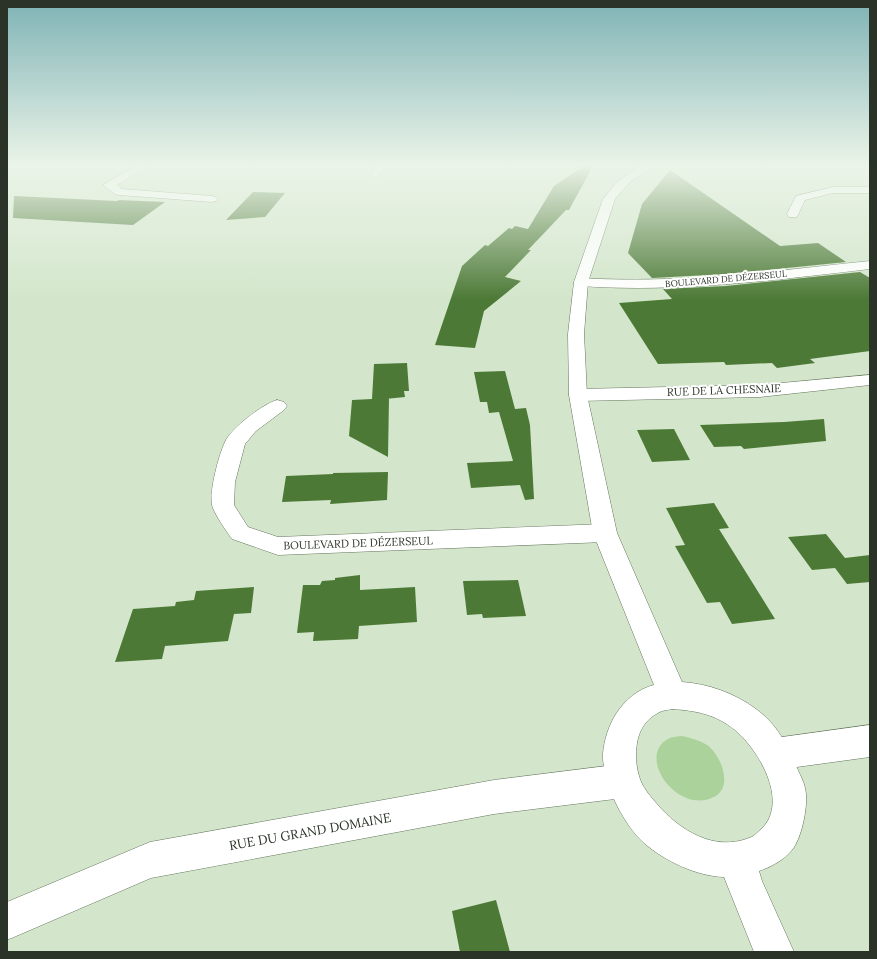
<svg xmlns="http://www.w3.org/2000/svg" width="877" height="959" font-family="Lora,serif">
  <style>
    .green { fill: #acd29c }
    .building { fill: #4c7936 }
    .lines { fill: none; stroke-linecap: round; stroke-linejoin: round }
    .minor-casing { stroke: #65765e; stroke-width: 1 }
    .tertiary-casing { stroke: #65765e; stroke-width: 1 }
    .minor { fill: #fff; fill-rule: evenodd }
    .tertiary { fill: #fff; fill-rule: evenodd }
    .labels { text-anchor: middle; stroke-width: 4; stroke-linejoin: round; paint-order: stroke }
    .far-street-label { font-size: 9px; fill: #2b3328; stroke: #fff }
    .street-label { font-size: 11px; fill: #2b3328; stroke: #fff }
    .near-street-label { font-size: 13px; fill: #2b3328; stroke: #fff }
  </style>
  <rect width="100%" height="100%" fill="#d3e6cb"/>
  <!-- green -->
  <path class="green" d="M 682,736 C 691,738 699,740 707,745 C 721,755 734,787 714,797 C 677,816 634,754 670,738 C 673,737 678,736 682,736 Z"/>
  <!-- building -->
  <path class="building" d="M 584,166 L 593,166 L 569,210 L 566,210 L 528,250 L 531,250 L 505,277 L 521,281 L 484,311 L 475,348 L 435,345 L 462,266 L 485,245 L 488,246 L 509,228 L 512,229 L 515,226 L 528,229 L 554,186 Z
    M 670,170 L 780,246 L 818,243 L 846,262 L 726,274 L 652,278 L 628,253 L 642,204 Z
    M 253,192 L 285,193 L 265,217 L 226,220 Z
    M 14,196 L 117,201 L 119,200 L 165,202 L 133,225 L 13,218 Z
    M 860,272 L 870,278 L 870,351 L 810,359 L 815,363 L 777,368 L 772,363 L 726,365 L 724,362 L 658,364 L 619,303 L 672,299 L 663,289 L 726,286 Z
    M 407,363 L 409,391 L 404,391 L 405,397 L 385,399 L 389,398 L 388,457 L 349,436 L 352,400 L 372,399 L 374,364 Z
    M 505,371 L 515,409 L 526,408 L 530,425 L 534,499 L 525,500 L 520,485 L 471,488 L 467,463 L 513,461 L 499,412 L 489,413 L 487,402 L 480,402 L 474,372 Z
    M 824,419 L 826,441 L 744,449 L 741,446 L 714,447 L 700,425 L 784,422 Z
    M 674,429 L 690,460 L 652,462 L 637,430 Z
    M 388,472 L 387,500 L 330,504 L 331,500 L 282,502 L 286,476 L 333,474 L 333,473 Z
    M 714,503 L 729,528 L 719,529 L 775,619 L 732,624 L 720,602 L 707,603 L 675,546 L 685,545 L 666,508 Z
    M 826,534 L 845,558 L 870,555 L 870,582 L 847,584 L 835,568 L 812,570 L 788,537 Z
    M 360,575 L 360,590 L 415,587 L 417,622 L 359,626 L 358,639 L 313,641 L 314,632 L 297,633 L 303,585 L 320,585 L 322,581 L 335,580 L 335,578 Z
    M 518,580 L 526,616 L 483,618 L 482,614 L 467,615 L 463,581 Z
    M 254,587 L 251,613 L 234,614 L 228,641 L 165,646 L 162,659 L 115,662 L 133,609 L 175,606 L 176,602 L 194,600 L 196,591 Z
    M 496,900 L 510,952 L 460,952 L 452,911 Z"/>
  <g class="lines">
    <defs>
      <path id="minor" d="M 135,166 L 147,166 L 117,185 L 122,189 L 212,196 L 216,197 L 218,199 L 216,201 L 212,202 L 119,195 L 115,194 L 103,185 Z
        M 376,166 L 386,166 L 379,176 L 375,177 L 370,174 Z
        M 833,187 L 870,187 L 870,193 L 833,193 L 805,200 L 797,217 L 789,217 L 787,214 L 796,196 Z
        M 870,261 L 870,269 C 774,280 678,293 581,286 L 576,285 L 574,282 L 576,279 L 581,278 C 678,284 774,271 870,261 Z
        M 870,375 L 870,385 L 760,397 L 578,401 L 571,399 L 569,395 L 571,391 L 578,389 L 760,385 Z
        M 277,400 L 284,402 L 287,406 L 284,410 L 256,431 L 245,444 L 235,482 L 234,505 L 248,527 L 278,537 L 605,524 L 613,527 L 617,533 L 613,539 L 605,542 L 278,555 L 232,539 C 227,532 213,512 212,505 C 209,492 219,454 225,442 C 231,428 263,404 277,400 Z
        M 870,725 L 870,757 L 775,770 L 764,765 L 759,754 L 764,743 L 775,738 Z
        M 623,764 L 635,769 L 640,781 L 635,793 L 623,798 L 494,814 L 151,878 L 7,940 L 7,902 L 150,842 L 494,780 Z"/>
      <path id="tertiary" d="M 641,166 L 655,166 L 631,181 L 615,199 L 588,282 L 584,334 L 587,395 L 617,533 L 682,682 C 709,684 734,693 756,709 C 777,724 788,746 797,768 C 800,775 804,782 805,788 C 809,803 802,838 792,850 C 784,860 771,867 759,871 L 762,881 L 794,952 L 754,952 L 724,877 C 696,876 665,861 644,843 C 623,824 602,782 603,754 C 604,740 609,725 616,714 C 625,700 638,689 654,685 L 593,533 L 569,395 L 568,334 L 574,282 L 603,199 L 618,181 ZM 673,709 C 697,711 715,714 735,730 C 760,751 791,805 759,831 C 756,834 753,837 749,838 C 714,852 679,830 657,804 C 650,796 642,787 639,776 C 636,766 635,754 637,743 C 639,730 646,719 658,713 C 662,710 668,710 673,709 Z"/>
    </defs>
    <!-- minor casing -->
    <use href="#minor" class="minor-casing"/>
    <!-- tertiary casing -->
    <use href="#tertiary" class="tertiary-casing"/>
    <!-- minor -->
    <use href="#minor" class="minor"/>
    <!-- tertiary -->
    <use href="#tertiary" class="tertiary"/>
  </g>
  <!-- sky -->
  <linearGradient id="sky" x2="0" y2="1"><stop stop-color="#7fb3b6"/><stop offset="0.55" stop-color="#ebf4e8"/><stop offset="1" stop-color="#ebf4e8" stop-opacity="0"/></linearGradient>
  <rect width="877" height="300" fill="url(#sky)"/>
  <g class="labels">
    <!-- far-street labels -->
    <g class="far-street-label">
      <text transform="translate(726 279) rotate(-5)" y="3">BOULEVARD DE DÉZERSEUL</text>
    </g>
    <!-- street labels -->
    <g class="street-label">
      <text transform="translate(724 390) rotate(-2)" y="4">RUE DE LA CHESNAIE</text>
      <text transform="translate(358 543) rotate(-2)" y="4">BOULEVARD DE DÉZERSEUL</text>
    </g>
    <!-- near-street labels -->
    <g class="near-street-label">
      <text transform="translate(310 831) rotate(-10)" y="5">RUE DU GRAND DOMAINE</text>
    </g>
  </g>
  <!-- border -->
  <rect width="877" height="959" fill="none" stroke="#2b3328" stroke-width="16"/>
</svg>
